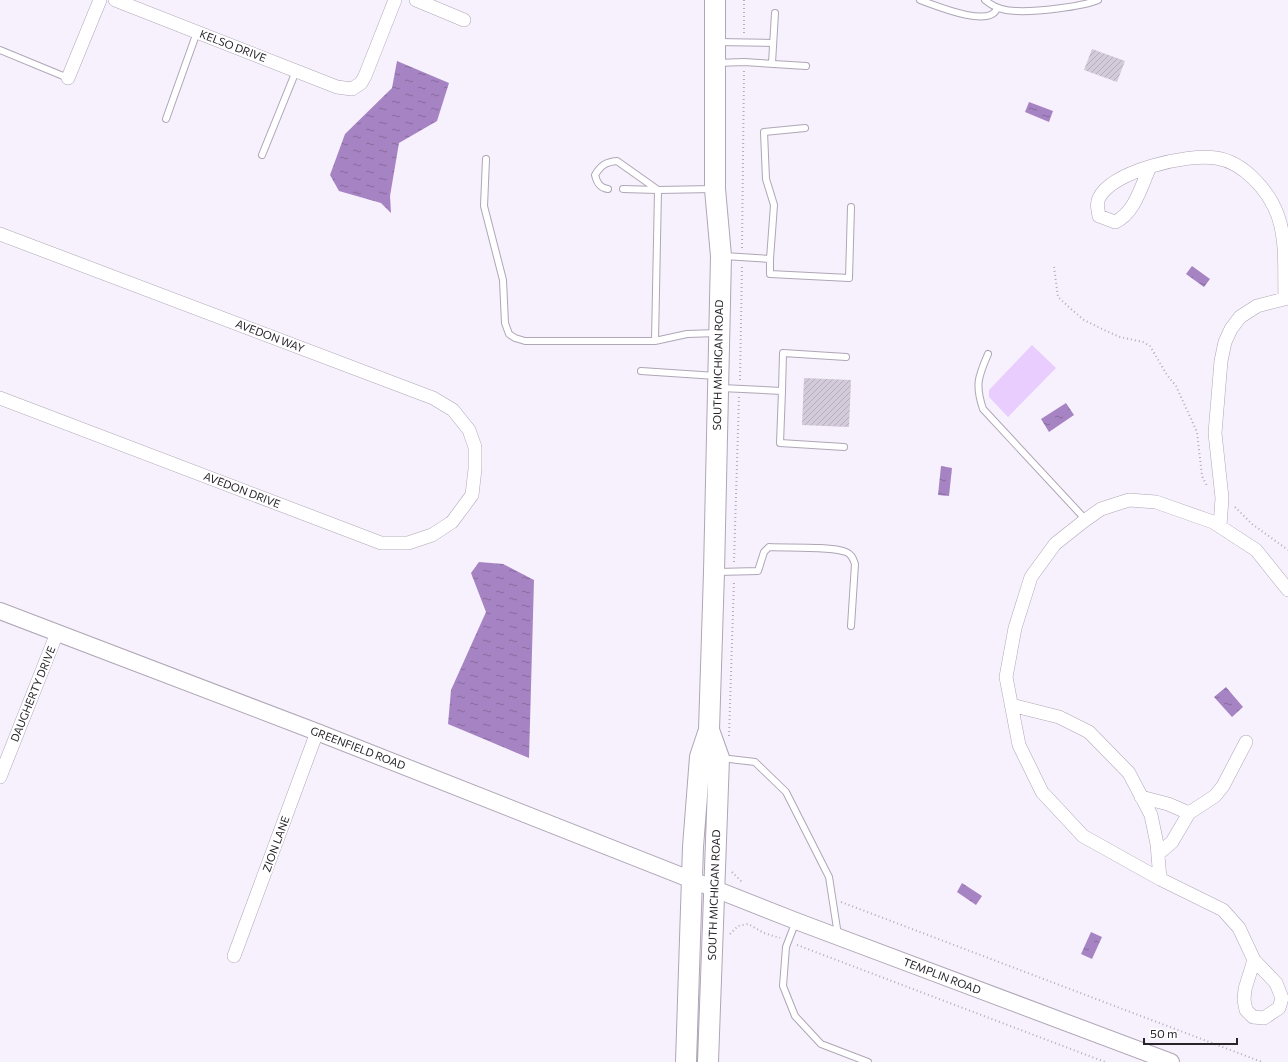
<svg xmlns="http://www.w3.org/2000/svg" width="1288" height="1062" font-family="Commissioner,sans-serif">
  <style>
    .pitch { fill: #e8cdfe }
    .water { fill: url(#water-ripples) }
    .building { fill: url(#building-hatch) }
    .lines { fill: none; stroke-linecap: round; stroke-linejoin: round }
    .service-casing { stroke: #afa6b6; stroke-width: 8 }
    .minor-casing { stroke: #afa6b6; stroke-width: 14 }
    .tertiary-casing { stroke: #afa6b6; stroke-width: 18 }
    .primary-casing { stroke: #afa6b6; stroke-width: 22 }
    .path { stroke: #b2adb7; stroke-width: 2; stroke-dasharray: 1 3; stroke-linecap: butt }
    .service { stroke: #fff; stroke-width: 6 }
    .minor { stroke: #fff; stroke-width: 13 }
    .tertiary { stroke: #fff; stroke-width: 16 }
    .primary { stroke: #fff; stroke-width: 20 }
    .labels { text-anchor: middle; stroke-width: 4; stroke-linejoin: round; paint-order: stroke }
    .street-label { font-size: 11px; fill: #27242a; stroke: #fff }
  </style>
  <defs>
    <pattern id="water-ripples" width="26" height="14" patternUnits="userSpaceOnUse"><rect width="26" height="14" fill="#a683c2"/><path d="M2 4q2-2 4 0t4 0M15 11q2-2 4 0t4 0" fill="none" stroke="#876b9e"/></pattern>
    <pattern id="building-hatch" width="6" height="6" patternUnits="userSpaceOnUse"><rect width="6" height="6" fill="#d3cada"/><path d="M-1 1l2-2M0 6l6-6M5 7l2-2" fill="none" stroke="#b5adbb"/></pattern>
  </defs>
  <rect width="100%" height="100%" fill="#f7f0fd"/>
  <!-- pitch -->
  <path class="pitch" d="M 1032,345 L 1056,368 L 1008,417 L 989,397 L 989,390 Z"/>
  <!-- water -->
  <path class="water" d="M 397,61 L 449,83 L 437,121 L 399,143 L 390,196 L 391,213 L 381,203 L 339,191 L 330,175 L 345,134 L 392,88 Z
    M 1029,102 L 1053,111 L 1049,122 L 1025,112 Z
    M 1192,266 L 1210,279 L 1204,287 L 1186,274 Z
    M 1066,403 L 1074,415 L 1049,432 L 1041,419 Z
    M 941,466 L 952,468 L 949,496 L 938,495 Z
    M 479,562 L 503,564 L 534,580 L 529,758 L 448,724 L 451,690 L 486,612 L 471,573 Z
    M 1226,687 L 1243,707 L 1232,717 L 1214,697 Z
    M 962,883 L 982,896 L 976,905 L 957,892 Z
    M 1091,932 L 1102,937 L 1092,959 L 1081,954 Z"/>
  <!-- building -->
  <path class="building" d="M 1092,49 L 1125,61 L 1117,82 L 1084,70 Z
    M 804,378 L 851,380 L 849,427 L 802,425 Z"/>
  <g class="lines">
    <defs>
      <path id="service" d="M 920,0 C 934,5 991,29 997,8
        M 985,0 C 993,7 1005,11 1016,11 C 1035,12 1081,7 1098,0
        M 717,42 L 773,43
        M 0,50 L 68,78
        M 717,63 L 744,62 L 806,66
        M 772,63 L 775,13
        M 166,119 L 197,32
        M 262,155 L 296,71
        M 486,159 L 484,206 L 503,280 L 505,323 L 509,334 L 515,338 L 525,341 L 655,341 L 687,334 L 717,333
        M 608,189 C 600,188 597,183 595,175 C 601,165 606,162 617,161 L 658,190
        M 623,189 L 658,190
        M 724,256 L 770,259 L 770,274 L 849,278 L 851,207
        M 770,259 L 774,205 L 766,179 L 764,132 L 805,128
        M 655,341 L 658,190 L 713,189
        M 988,354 C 978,377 975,385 983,409 L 1086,520
        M 641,371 L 716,376
        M 721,388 L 782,391 L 783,353 L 846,357
        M 782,391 L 780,443 L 844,447
        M 717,572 L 758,571 L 764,552 L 769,547 C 787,548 831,546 846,552 C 852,554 853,559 855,564 L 851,626
        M 721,758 L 755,762 L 786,792 L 829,877 L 838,935
        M 796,921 L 786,947 L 783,986 L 795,1016 L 821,1044 L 868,1062"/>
      <path id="minor" d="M 115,0 L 337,87 L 352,89 L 361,83 L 365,76 L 395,0
        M 416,0 L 464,20
        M 68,78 L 100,0
        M 1150,167 C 1141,186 1135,213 1115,222 L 1099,216 C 1098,210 1096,203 1099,198 C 1112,171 1188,153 1216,158 C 1244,162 1269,191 1278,216 C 1287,242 1284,271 1285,298
        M 0,234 L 433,398 L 453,410 L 469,430 L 475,447 L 475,469 L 472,495 L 452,522 L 432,535 L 408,543 L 381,543 L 0,398
        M 1220,526 L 1222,498 L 1215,433 L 1221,361 L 1225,342 L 1231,329 L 1240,317 L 1257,306 L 1288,298
        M 1011,705 L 1059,717 L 1089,732 L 1129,773 L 1151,815 L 1157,844 L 1160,879
        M 0,777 L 57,633
        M 1141,797 L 1168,804 L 1189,813
        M 1158,854 L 1172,842 L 1189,813 L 1215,796 L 1223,786 L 1246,742
        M 234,956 L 317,732
        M 1254,960 L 1245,989 L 1244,1000 L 1246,1010 L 1253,1017 L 1264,1018 L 1279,1008 L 1282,998 L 1276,983 L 1254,960 L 1239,928 L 1223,910 L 1160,879 L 1083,836 L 1042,792 L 1019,745 L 1006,677 L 1015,628 L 1031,577 L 1055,544 L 1084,521 L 1101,509 L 1129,500 L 1156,502 L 1213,522 L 1256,550 L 1288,590"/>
      <path id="tertiary" d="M 0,611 L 317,732 L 796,921 L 1171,1062"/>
      <path id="primary" d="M 686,1062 L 693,847 L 700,757 L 709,730 L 714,572 L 721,256 L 715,189 L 715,0
        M 708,1062 L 719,758 L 709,730"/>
    </defs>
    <!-- service casing -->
    <use href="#service" class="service-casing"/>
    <!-- minor casing -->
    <use href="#minor" class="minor-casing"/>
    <!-- tertiary casing -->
    <use href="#tertiary" class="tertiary-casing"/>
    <!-- primary casing -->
    <use href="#primary" class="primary-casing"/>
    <!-- path -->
    <path class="path" d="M 744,0 L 744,34
      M 742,248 L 744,71
      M 1054,267 L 1058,297 L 1071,309 L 1084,320 L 1104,330 L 1120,337 L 1143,342 L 1150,346 L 1167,375 L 1176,386 L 1197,432 L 1202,476 L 1207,486
      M 740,380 L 742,267
      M 1235,507 L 1252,524 L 1288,550
      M 734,562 L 739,397
      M 729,736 L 734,580
      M 732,872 L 742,882
      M 841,902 L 1262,1062
      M 730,934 L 738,926 L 748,924 L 764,933 L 780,938
      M 797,945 L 1105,1062"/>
    <!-- service -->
    <use href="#service" class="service"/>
    <!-- minor -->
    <use href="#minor" class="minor"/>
    <!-- tertiary -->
    <use href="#tertiary" class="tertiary"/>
    <!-- primary -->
    <use href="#primary" class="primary"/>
  </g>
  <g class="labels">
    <!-- street labels -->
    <g class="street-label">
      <text transform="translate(233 46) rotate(21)" y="4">KELSO DRIVE</text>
      <text transform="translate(270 336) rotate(21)" y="4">AVEDON WAY</text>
      <text transform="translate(718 365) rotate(-89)" y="4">SOUTH MICHIGAN ROAD</text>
      <text transform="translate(242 490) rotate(21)" y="4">AVEDON DRIVE</text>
      <text transform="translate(33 694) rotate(-68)" y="4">DAUGHERTY DRIVE</text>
      <text transform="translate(358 748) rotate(21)" y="4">GREENFIELD ROAD</text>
      <text transform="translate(276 844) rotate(-70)" y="4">ZION LANE</text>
      <text transform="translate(714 895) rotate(-88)" y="4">SOUTH MICHIGAN ROAD</text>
      <text transform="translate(942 976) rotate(21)" y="4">TEMPLIN ROAD</text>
    </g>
  </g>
  <!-- scale -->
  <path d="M1144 1038v6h93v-6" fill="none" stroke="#27242a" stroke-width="2"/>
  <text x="1150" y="1038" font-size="12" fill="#27242a" stroke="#ffffff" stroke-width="3" paint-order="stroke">50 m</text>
</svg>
